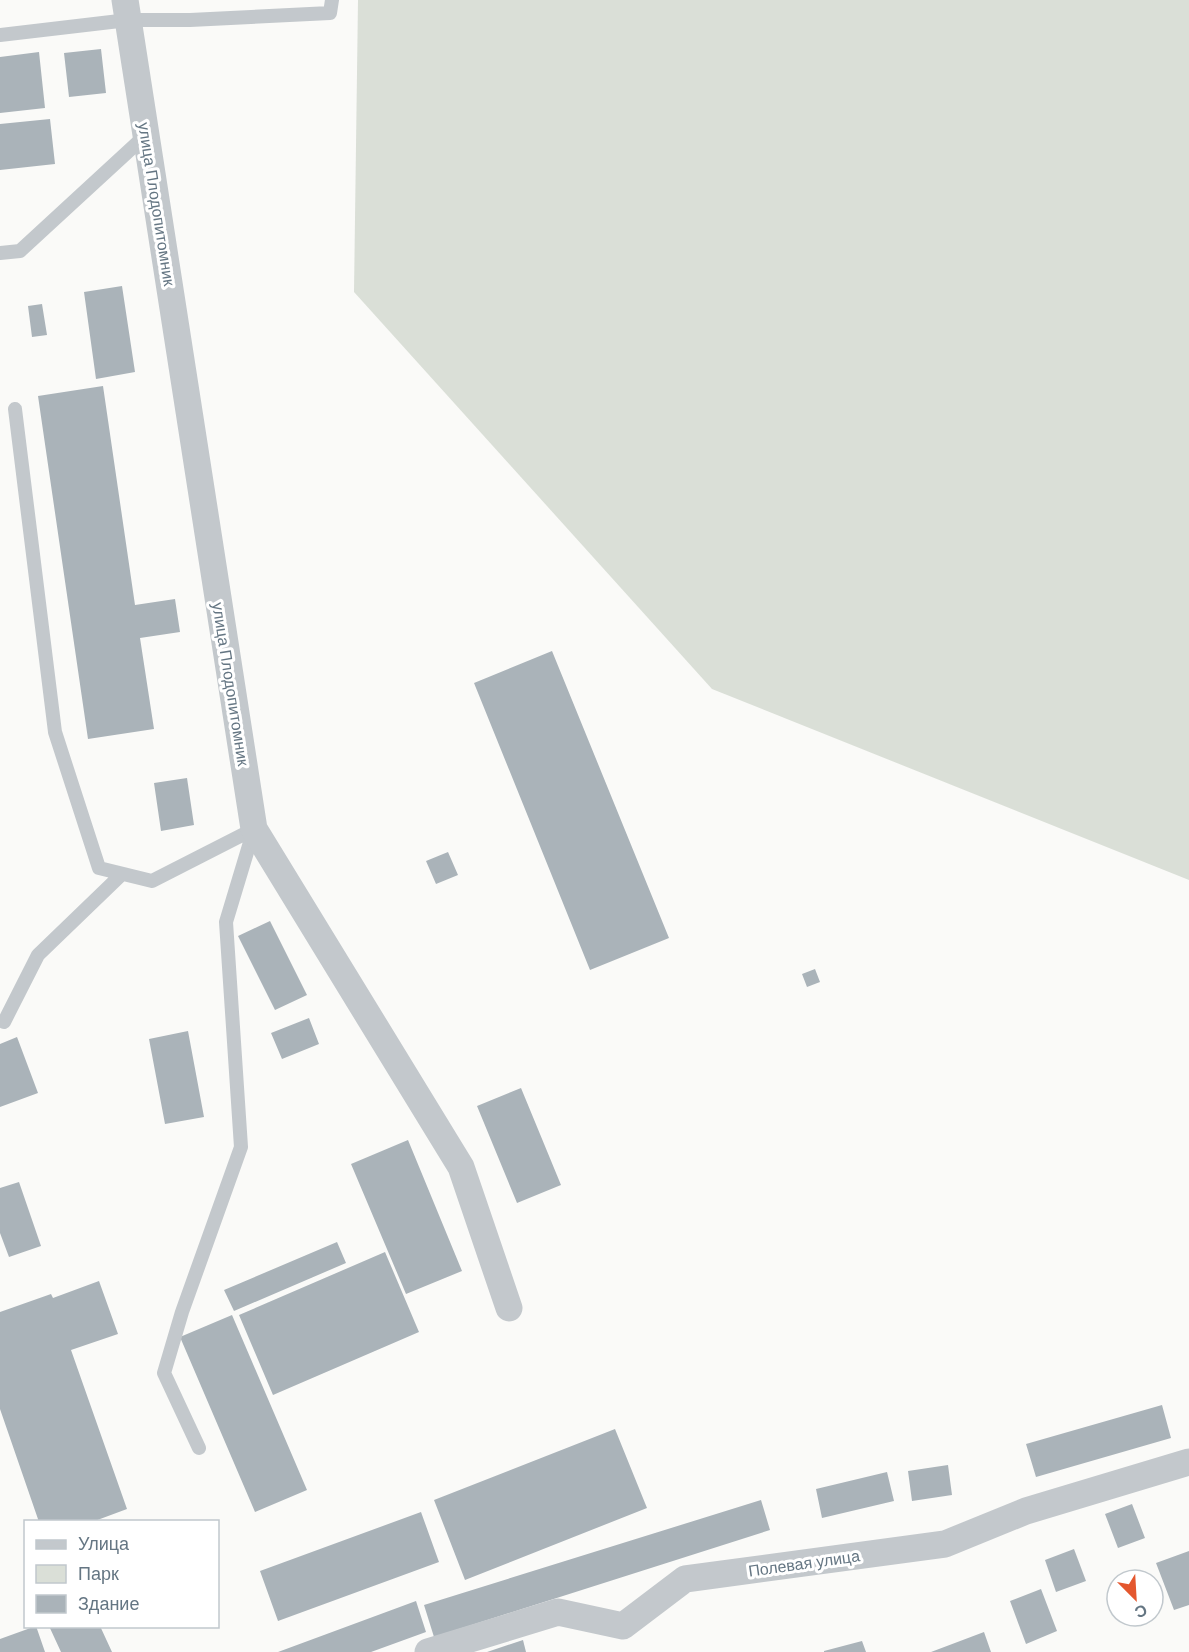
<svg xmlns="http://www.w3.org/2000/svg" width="1189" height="1652" font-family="'DM Sans',sans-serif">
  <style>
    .green { fill: #dadfd7 }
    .building { fill: #aab3b9 }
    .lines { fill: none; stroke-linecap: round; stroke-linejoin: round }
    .lane { stroke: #c3c8cc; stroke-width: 14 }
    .street { stroke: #c3c8cc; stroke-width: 27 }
    .labels { text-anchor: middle; stroke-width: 6; stroke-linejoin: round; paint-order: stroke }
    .street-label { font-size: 16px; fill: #657683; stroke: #fff }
  </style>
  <rect width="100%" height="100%" fill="#fafaf8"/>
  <!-- green -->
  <path class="green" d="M 358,0 L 1189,0 L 1189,880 L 712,689 L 354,292 Z"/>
  <!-- building -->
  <path class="building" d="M 101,49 L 106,93 L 69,97 L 64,53 Z
    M 39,52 L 45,108 L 0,113 L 0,57 Z
    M 50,119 L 55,164 L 0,170 L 0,124 Z
    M 122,286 L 135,372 L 96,379 L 84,292 Z
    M 42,304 L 47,335 L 32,337 L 28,306 Z
    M 103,386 L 135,605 L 175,599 L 180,632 L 140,638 L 154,729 L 88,739 L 38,396 Z
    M 552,651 L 669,938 L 590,970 L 474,683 Z
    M 187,778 L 194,825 L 161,831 L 154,783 Z
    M 448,852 L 458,875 L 436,884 L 426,861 Z
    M 270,921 L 307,995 L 275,1010 L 238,936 Z
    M 815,969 L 820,982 L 807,987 L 802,974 Z
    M 309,1018 L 319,1044 L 282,1059 L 271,1033 Z
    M 188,1031 L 204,1117 L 165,1124 L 149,1039 Z
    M 17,1037 L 38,1093 L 0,1107 L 0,1044 Z
    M 521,1088 L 561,1185 L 517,1203 L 477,1106 Z
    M 408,1140 L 462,1271 L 406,1294 L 351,1164 Z
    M 19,1182 L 41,1246 L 9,1257 L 0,1233 L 0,1188 Z
    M 337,1242 L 346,1263 L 234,1311 L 224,1290 Z
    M 385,1252 L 419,1332 L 273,1395 L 239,1315 Z
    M 99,1281 L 118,1334 L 71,1350 L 127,1509 L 92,1522 L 39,1522 L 0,1409 L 0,1312 L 51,1294 L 53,1298 Z
    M 232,1315 L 307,1490 L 255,1512 L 180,1337 Z
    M 1162,1405 L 1171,1438 L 1036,1477 L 1026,1444 Z
    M 615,1429 L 647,1508 L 465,1580 L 434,1500 Z
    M 948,1465 L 952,1495 L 912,1501 L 908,1471 Z
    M 887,1472 L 894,1501 L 822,1518 L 816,1489 Z
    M 761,1500 L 770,1530 L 434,1637 L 424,1605 Z
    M 1132,1504 L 1145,1538 L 1118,1548 L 1105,1514 Z
    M 421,1512 L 439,1562 L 278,1621 L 260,1571 Z
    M 1074,1549 L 1086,1581 L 1056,1592 L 1045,1560 Z
    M 1189,1551 L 1189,1605 L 1174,1610 L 1156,1563 Z
    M 1041,1589 L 1057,1631 L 1026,1644 L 1010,1601 Z
    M 416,1601 L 426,1632 L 371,1652 L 278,1652 Z
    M 36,1626 L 45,1652 L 0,1652 L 0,1639 Z
    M 49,1626 L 100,1626 L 112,1652 L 61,1652 Z
    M 984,1632 L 991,1652 L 931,1652 Z
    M 523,1640 L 526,1652 L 487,1652 Z
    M 862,1641 L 866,1652 L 824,1652 L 824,1651 Z"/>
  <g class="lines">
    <!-- lane -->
    <path class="lane" d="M 0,35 L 128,20 L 190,20 L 330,13 L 332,0
      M 0,253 L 20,251 L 146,135
      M 15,409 L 55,732 L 99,868 L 152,881 L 254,829 L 226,922 L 241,1147 L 182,1312 L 164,1373 L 199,1448
      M 4,1022 L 38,955 L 122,874"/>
    <!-- street -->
    <path class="street" d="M 125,0 L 254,829 L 461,1167 L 509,1308
      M 428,1652 L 558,1612 L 623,1626 L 685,1579 L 945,1544 L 1026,1511 L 1189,1462"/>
  </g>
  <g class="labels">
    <!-- street labels -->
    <g class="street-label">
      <text transform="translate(157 204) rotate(81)" y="6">улица Плодопитомник</text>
      <text transform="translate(231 684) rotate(81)" y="6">улица Плодопитомник</text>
      <text transform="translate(804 1563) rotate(-8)" y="6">Полевая улица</text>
    </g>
  </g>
  <!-- legend -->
  <rect x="24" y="1520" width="195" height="108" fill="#ffffff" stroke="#c1c8cd" stroke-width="1.5"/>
  <rect x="36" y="1540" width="30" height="9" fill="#c3c8cc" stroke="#c1c8cd" stroke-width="1.5"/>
  <text x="78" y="1550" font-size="18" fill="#657683">Улица</text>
  <rect x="36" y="1565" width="30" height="18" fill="#dadfd7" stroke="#c1c8cd" stroke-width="1.5"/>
  <text x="78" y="1580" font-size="18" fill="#657683">Парк</text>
  <rect x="36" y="1595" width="30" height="18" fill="#aab3b9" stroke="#c1c8cd" stroke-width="1.5"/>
  <text x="78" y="1610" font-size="18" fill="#657683">Здание</text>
  <!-- north arrow -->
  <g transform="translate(1135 1598) rotate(156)"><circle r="28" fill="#ffffff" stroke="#c1c8cd" stroke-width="1.5"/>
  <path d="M0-4.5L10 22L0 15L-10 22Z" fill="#e4572e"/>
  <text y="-9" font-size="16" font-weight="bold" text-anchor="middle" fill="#657683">С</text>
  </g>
</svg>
